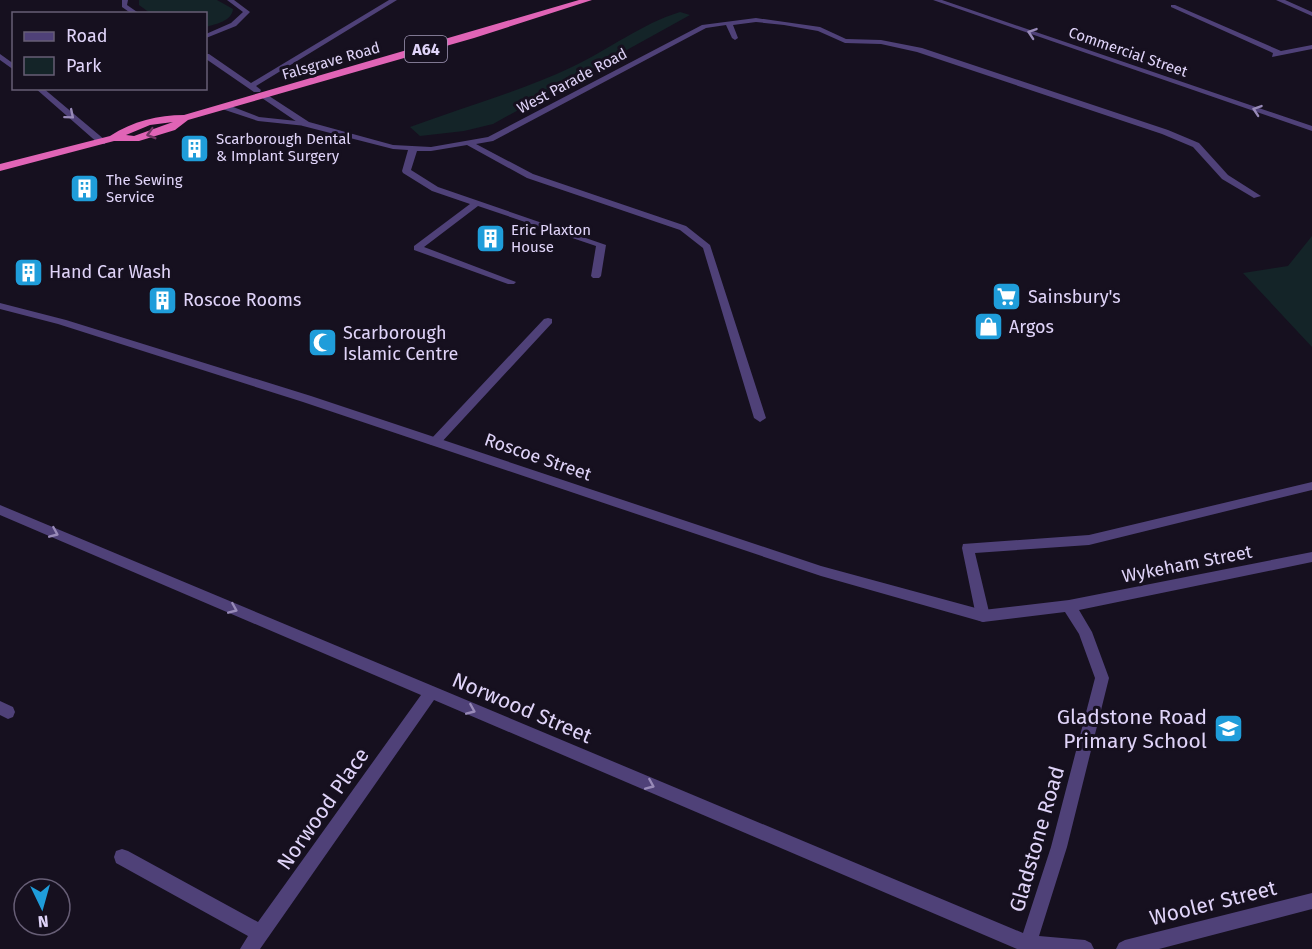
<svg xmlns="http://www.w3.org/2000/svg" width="1312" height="949" font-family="'Fira Sans',sans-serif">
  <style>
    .green { fill: #142428 }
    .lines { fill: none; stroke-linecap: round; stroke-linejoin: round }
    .service { fill: #4f4178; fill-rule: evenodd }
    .minor { fill: #4f4178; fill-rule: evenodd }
    .trunk { fill: #e064b6; fill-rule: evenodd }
    .oneway { stroke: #988ab8 }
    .oneway2 { stroke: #713663 }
    .labels { text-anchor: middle; stroke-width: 6; stroke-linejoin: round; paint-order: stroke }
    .far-street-label { font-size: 15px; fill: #e0d4f9; stroke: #16101f }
    .far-poi-label { font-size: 15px; fill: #e0d4f9; stroke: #16101f; text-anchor: start }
    .shield { fill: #16101f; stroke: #a399b8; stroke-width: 1.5 }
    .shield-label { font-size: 16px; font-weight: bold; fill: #e0d4f9 }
    .poi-label { font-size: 18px; fill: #e0d4f9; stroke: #16101f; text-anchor: start }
    .street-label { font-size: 18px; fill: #e0d4f9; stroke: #16101f }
    .near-street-label { font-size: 21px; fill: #e0d4f9; stroke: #16101f }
    .near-poi-label { font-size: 21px; fill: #e0d4f9; stroke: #16101f; text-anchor: end }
  </style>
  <rect width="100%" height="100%" fill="#16101f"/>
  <!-- green -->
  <path class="green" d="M 139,0 L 217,0 L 233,9 C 232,21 216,24 206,27 L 206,14 L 150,13 L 139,5 Z
    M 680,12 L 690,15 L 493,124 L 464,131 L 420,136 L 410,127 C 464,107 522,91 574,66 C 610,49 641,24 680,12 Z
    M 1312,236 L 1312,347 L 1243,273 L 1288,266 Z"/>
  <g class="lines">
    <!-- service -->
    <path class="service" d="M 1171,5 L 1175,5 L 1281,51 L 1312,45 L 1312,49 L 1272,57 L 1273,53 L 1171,7 Z
      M 756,18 L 820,27 L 846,39 L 881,40 L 922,48 L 1168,130 L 1199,143 L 1228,175 L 1261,196 L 1254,198 L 1222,179 L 1193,147 L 1162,134 L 917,52 L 881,44 L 845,43 L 818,31 L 784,25 L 756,22 L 733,25 L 738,38 L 735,40 L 732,38 L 726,25 L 706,28 L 493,141 L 476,144 L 533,174 L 686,226 L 710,245 L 766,418 L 760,422 L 754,418 L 703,248 L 680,230 L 527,178 L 467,145 L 431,151 L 417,151 L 411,170 L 438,187 L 606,245 L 601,276 L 599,278 L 593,278 L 591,276 L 596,246 L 478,206 L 424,247 L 516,282 L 514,284 L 508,284 L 414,250 L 414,246 L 470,204 L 432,191 L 403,173 L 402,171 L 408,150 L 393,149 L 303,126 L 259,96 L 266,94 L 309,122 L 393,145 L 431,147 L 488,137 L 702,25 Z
      M 548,318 L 552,319 L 552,323 L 439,445 L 431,445 L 429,442 L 431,439 L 544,319 Z
      M 1312,482 L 1312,490 L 1089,545 L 975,553 L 990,616 L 988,620 L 983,622 L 978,620 L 976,616 L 962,548 L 963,544 L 1089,535 Z"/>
    <!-- minor -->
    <path class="minor" d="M 122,0 L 128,0 L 127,5 L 140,14 L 132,14 L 122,7 Z
      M 227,0 L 234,0 L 250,12 L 236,26 L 206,38 L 206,34 L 231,23 L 243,12 Z
      M 389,0 L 397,0 L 256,86 L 261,90 L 260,92 L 254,92 L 206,59 L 206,54 L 209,54 L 251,83 Z
      M 933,0 L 942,0 L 1312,126 L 1312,131 Z
      M 1276,0 L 1285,0 L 1312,12 L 1312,16 Z
      M 0,54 L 14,64 L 14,70 L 0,60 Z
      M 35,88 L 43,88 L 105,140 L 105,144 L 99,144 Z
      M 222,105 L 228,105 L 259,117 L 306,122 L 310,124 L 306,126 L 258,121 L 222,109 Z
      M 0,303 L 66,320 L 311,396 L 821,566 L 983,610 L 1069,600 L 1312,552 L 1312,562 L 1079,610 L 1092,632 L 1109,678 L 1067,847 L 1039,936 L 1085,940 L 1091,943 L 1094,949 L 1017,949 L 434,700 L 260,949 L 240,949 L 248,936 L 116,863 L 114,857 L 116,851 L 122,849 L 128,851 L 258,922 L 421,695 L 0,515 L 0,505 L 1023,933 L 1051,847 L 1095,678 L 1079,634 L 1065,612 L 983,622 L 821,576 L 303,402 L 58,324 L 0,309 Z
      M 0,701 L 13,707 L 15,712 L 13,717 L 8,719 L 0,715 Z
      M 1312,893 L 1312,909 L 1159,949 L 1116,949 L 1119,943 L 1125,940 Z"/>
    <!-- trunk -->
    <path class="trunk" d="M 579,0 L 592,0 L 474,38 L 188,120 L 175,130 L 139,141 L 114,141 L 0,171 L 0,164 L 110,136 C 133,121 158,115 184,115 ZM 173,122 L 134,136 L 126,135 L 150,125 Z"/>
  </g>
  <!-- one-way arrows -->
  <defs><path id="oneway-chevron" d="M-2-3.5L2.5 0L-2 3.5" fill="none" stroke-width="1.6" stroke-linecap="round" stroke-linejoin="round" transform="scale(1.5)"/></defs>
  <g class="oneway">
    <use href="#oneway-chevron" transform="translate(1032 33) rotate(-161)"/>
    <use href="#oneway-chevron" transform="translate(1257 110) rotate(-161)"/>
    <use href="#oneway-chevron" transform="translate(70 115) rotate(40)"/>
    <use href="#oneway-chevron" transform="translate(54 533) rotate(23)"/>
    <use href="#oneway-chevron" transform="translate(233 609) rotate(23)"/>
    <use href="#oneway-chevron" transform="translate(471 710) rotate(23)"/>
    <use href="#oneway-chevron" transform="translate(650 785) rotate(23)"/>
  </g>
  <use class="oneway2" href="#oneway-chevron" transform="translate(151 134) rotate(164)"/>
  <!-- icons -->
  <defs>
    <symbol id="building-square" viewBox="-11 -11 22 22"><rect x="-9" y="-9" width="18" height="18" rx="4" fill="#1f9dda" stroke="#16101f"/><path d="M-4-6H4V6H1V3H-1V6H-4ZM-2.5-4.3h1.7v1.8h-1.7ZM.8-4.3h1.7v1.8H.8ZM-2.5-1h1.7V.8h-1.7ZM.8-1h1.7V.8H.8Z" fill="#fff"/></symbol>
    <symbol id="supermarket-square" viewBox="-11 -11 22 22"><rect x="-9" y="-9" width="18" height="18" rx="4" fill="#1f9dda" stroke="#16101f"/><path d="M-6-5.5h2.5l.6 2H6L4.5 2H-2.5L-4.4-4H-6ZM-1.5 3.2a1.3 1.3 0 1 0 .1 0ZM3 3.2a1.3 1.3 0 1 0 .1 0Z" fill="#fff"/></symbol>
    <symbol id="shop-square" viewBox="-11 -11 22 22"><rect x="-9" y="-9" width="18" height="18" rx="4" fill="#1f9dda" stroke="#16101f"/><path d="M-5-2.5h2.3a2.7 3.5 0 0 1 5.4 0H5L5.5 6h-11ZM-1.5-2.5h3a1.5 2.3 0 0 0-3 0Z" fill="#fff"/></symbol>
    <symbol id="mosque-square" viewBox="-11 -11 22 22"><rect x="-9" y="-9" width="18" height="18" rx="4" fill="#1f9dda" stroke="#16101f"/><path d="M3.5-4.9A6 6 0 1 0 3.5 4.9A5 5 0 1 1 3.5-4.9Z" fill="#fff"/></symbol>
    <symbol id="school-square" viewBox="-11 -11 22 22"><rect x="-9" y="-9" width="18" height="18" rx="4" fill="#1f9dda" stroke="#16101f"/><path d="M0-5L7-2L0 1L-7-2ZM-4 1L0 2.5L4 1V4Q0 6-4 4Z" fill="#fff"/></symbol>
  </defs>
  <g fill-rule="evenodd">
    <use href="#building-square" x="178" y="132" width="33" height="33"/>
    <use href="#building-square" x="68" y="172" width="33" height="33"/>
    <use href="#building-square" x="474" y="222" width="33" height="33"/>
    <use href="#building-square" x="12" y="256" width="33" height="33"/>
    <use href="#supermarket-square" x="990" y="280" width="33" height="33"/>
    <use href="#building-square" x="146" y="284" width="33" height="33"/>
    <use href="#shop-square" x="972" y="310" width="33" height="33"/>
    <use href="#mosque-square" x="306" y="326" width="33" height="33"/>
    <use href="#school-square" x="1212" y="712" width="33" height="33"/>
  </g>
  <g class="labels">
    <!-- far-street labels -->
    <g class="far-street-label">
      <text transform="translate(1128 52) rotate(19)" y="5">Commercial Street</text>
      <text transform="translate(331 61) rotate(-16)" y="5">Falsgrave Road</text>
      <text transform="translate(572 81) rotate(-28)" y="5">West Parade Road</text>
    </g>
    <!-- far-poi labels -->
    <g class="far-poi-label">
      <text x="216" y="144">Scarborough Dental<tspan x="216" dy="17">&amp; Implant Surgery</tspan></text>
      <text x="106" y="185">The Sewing<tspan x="106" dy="17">Service</tspan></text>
      <text x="511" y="235">Eric Plaxton<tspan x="511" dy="17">House</tspan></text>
    </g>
    <!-- shield labels -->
    <rect class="shield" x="405" y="36" width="42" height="26" rx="4.5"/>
    <g class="shield-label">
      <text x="426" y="55">A64</text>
    </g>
    <!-- poi labels -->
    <g class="poi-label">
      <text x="49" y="278">Hand Car Wash</text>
      <text x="1028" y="303">Sainsbury's</text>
      <text x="183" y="306">Roscoe Rooms</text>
      <text x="1009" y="333">Argos</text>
      <text x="343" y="339">Scarborough<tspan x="343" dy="21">Islamic Centre</tspan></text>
    </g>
    <!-- street labels -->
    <g class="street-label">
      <text transform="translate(538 457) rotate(19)" y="6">Roscoe Street</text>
      <text transform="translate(1187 564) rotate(-11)" y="6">Wykeham Street</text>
    </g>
    <!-- near-street labels -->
    <g class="near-street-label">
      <text transform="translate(522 708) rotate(23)" y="7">Norwood Street</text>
      <text transform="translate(323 809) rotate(-55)" y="7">Norwood Place</text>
      <text transform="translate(1037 839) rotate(-74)" y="7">Gladstone Road</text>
      <text transform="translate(1213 903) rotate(-14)" y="7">Wooler Street</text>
    </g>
    <!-- near-poi labels -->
    <g class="near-poi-label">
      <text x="1207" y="724">Gladstone Road<tspan x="1207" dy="24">Primary School</tspan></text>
    </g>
  </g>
  <!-- legend -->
  <rect x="12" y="12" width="195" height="78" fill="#16101f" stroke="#675e76" stroke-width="1.5"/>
  <rect x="24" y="32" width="30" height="9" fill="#4f4178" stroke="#675e76" stroke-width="1.5"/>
  <text x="66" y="42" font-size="18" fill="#e0d4f9">Road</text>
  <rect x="24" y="57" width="30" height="18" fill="#142428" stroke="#675e76" stroke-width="1.5"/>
  <text x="66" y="72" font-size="18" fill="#e0d4f9">Park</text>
  <!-- north arrow -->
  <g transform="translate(42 907) rotate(175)"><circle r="28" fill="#16101f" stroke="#675e76" stroke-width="1.5"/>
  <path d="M0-4.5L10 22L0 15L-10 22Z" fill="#1f9dda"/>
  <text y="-9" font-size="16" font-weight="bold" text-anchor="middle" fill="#e0d4f9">N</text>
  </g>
</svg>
